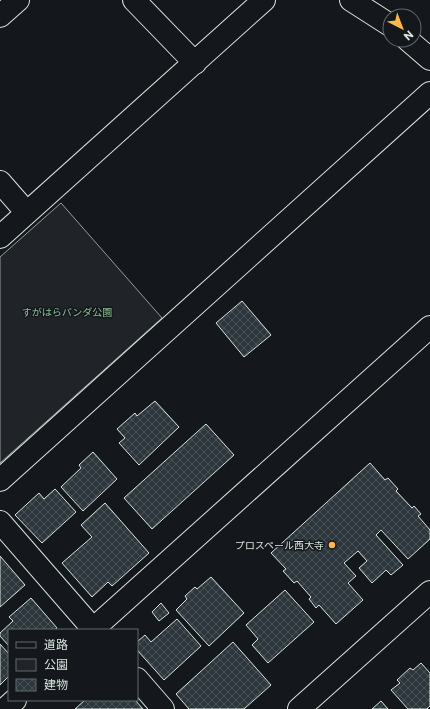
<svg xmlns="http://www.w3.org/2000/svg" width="430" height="709" font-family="Commissioner,'Noto Sans JP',sans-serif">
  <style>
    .green { fill: #202428; stroke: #939e99 }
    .building { fill: url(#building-cross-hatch); stroke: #d8e6dc }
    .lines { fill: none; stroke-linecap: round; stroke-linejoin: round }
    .minor-casing { stroke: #d8e6dc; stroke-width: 24 }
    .minor { stroke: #14181c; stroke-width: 22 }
    .poi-dot { fill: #ffb74d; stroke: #14181c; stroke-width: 1.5 }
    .labels { text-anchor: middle; stroke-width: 3; stroke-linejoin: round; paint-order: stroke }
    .park-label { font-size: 10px; fill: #8ac095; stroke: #14181c }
    .poi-label { font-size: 10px; fill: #d8e6dc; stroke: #14181c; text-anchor: end }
  </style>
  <defs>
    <pattern id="building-cross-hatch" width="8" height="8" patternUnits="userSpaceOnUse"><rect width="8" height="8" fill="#2c363c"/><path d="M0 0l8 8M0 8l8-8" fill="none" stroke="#4a5358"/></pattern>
  </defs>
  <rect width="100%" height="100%" fill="#14181c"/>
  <!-- green -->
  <path class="green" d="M 61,203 L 162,318 L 0,463 L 0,257 Z"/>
  <!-- building -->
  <path class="building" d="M 242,301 L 271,335 L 244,357 L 216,323 Z
    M 155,401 L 179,427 L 139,465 L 119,443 L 125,438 L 117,429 L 135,413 L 137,416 Z
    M 206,424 L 234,455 L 152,529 L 124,498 Z
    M 93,452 L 117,479 L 83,511 L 61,487 L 81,468 L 79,465 Z
    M 370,463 L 385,480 L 388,478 L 398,489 L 396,491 L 412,508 L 414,506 L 421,514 L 418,516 L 430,530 L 430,539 L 408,559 L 381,530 L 376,535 L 403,565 L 391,575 L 386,570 L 372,583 L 359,568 L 367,561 L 358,551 L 344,563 L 356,576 L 348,583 L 363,600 L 336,624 L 319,605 L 316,608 L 309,599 L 311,597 L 297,581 L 294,583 L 283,571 L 286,569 L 271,553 Z
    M 55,489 L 76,512 L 42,543 L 15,515 L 39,493 L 44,499 Z
    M 105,503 L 149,553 L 112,586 L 108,582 L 92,597 L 62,563 L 92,537 L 81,525 Z
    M 0,556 L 25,585 L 0,607 Z
    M 211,577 L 244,613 L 209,646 L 176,610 L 187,599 L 185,596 L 195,587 L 197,589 Z
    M 285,590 L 314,622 L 268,663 L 252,645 L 258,639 L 246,625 Z
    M 31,598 L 57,628 L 54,630 L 9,630 L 9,646 L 0,636 L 0,633 L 13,621 L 9,617 Z
    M 161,603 L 169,613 L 159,621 L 152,612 Z
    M 177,619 L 201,646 L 164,680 L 137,650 L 137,642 L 145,635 L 151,642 Z
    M 233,642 L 271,685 L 244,709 L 189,709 L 176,694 Z
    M 0,644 L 9,654 L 9,676 L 0,685 Z
    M 421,663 L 430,673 L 430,706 L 427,709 L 408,709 L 391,690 L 400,683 L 397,680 L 410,668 L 413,670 Z
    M 85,700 L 135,700 L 143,709 L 75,709 Z
    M 381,701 L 388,709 L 372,709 Z"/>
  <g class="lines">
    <defs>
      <path id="minor" d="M 134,0 L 195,63
        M 351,0 L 390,25
        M 0,16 L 18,0
        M 408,40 L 430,59
        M 0,182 L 27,213
        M 0,237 L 264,0
        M 0,480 L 430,93
        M 0,522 L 94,630
        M 92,630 L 430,327
        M 137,679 L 163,709
        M 5,709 L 15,700
        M 299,709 L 430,592"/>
    </defs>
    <!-- minor casing -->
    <use href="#minor" class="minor-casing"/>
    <!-- minor -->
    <use href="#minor" class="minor"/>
  </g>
  <!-- markers -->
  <circle class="poi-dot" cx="332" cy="545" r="4"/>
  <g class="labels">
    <!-- park labels -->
    <g class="park-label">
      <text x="67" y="316">すがはらパンダ公園</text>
    </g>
    <!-- poi labels -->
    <g class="poi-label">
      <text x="324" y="549">プロスペール西大寺</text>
    </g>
  </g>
  <!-- legend -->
  <rect x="8" y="629" width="130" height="72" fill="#14181c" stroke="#626a69"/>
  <rect x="16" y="642" width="20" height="6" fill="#14181c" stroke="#626a69"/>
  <text x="44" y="649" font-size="12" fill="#d8e6dc">道路</text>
  <rect x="16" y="659" width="20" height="12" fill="#202428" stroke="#626a69"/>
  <text x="44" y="669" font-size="12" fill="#d8e6dc">公園</text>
  <rect x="16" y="679" width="20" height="12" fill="url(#building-cross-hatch)" stroke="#626a69"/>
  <text x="44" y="689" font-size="12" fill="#d8e6dc">建物</text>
  <!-- north arrow -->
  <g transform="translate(402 28) rotate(138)"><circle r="19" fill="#14181c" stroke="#626a69"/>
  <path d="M0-3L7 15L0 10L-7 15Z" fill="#ffb74d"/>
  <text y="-6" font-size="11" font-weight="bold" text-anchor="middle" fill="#d8e6dc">N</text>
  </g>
</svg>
